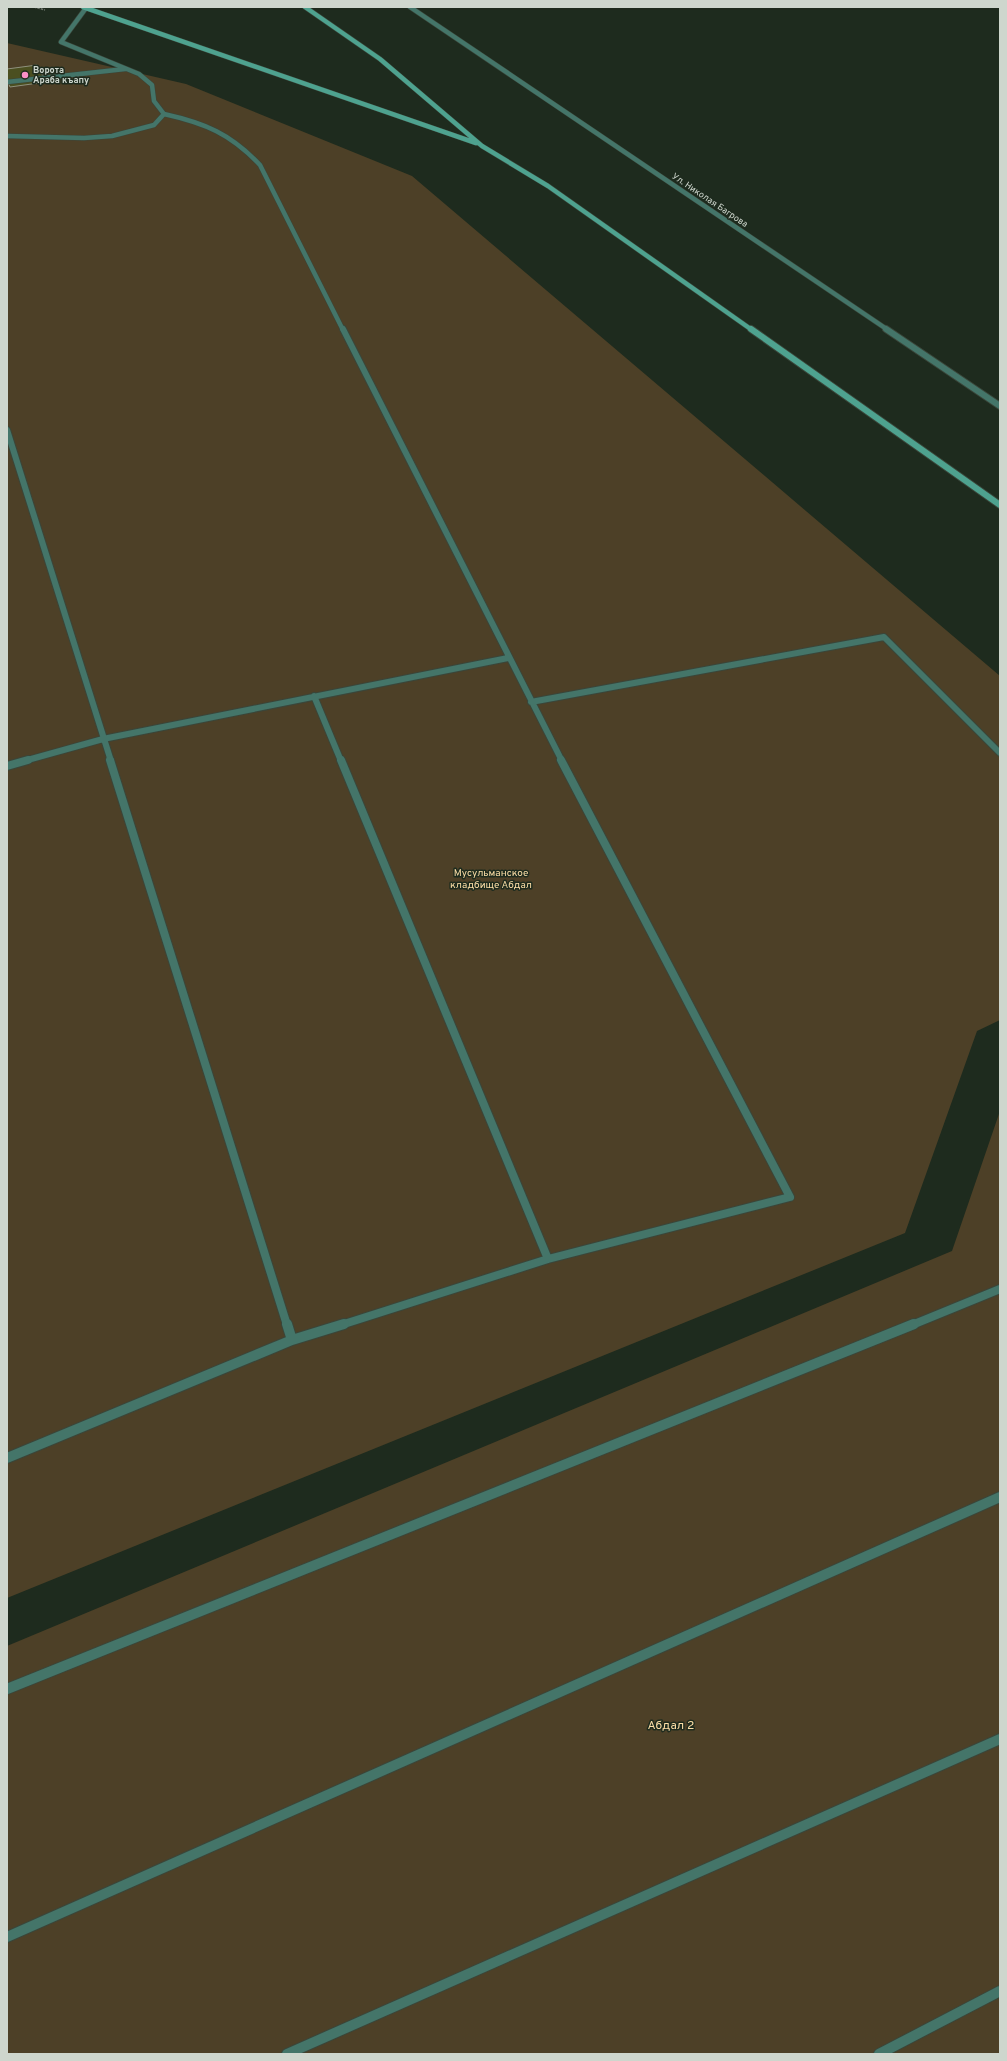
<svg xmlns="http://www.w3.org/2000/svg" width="1007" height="2061" font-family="Overpass,sans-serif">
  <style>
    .green { fill: #4d4027 }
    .building { fill: #4b4f20; stroke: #8f917d }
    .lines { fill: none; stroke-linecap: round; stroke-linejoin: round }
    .service-far3-casing { stroke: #3a463a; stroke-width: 5.5 }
    .service-far2-casing { stroke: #3a463a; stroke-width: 8 }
    .service-far1-casing { stroke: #3a463a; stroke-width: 10 }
    .service-casing { stroke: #3a463a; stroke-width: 12 }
    .tertiary-far1-casing { stroke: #3a463a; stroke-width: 5.5 }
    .tertiary-casing { stroke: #3a463a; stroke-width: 8 }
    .secondary-far1-casing { stroke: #3a463a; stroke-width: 5.5 }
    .secondary-casing { stroke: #3a463a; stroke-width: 8 }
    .path { stroke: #6b756a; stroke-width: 1.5; stroke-dasharray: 2.5 1; stroke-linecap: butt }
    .service-far3 { stroke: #447569; stroke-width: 4.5 }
    .service-far2 { stroke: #447569; stroke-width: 6 }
    .service-far1 { stroke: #447569; stroke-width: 8 }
    .service { stroke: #447569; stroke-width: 10 }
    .tertiary-far1 { stroke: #447569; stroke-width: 4.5 }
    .tertiary { stroke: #447569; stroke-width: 6 }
    .secondary-far1 { stroke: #4ea28f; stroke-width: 4.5 }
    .secondary { stroke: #4ea28f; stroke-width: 6 }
    .poi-dot { fill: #fa8fc8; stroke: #1e2b1e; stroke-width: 1.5 }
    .labels { text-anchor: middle; stroke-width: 3; stroke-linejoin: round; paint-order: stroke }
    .far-poi-label { font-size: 9px; font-weight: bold; fill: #ced6cd; stroke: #1e2b1e; text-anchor: start }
    .far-street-label { font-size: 9px; fill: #ced6cd; stroke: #1e2b1e }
    .park-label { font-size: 10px; fill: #fcdea6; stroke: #1e2b1e }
    .near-park-label { font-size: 12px; fill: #fcdea6; stroke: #1e2b1e }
  </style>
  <rect width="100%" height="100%" fill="#1e2b1e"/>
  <!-- green -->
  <path class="green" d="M 7,43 L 186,84 L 412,176 L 1000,676 L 1000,1020 L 977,1031 L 905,1233 L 7,1598 Z
    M 1000,1111 L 1000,2054 L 7,2054 L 7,1646 L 952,1251 Z"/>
  <!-- building -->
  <path class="building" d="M 37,65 L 46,82 L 10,87 L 7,80 L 7,69 Z"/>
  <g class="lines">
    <defs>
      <path id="service-far3" d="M 7,82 L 125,69
        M 164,114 C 205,123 231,134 260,165 L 343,330
        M 7,136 L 84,138 L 112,136 L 154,125 L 164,114 L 154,101 L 152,85 L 139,74 L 61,42 L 86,8"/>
      <path id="service-far2" d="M 343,329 L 562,761
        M 7,430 L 111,761
        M 314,696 L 341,761
        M 531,702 L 884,637 L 1000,753
        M 24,761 L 103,739 L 508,658"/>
      <path id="service-far1" d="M 110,760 L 287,1325
        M 341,760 L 548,1259
        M 7,766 L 28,760
        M 341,1325 L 548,1259 L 790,1197 L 561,760
        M 912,1325 L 1000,1289"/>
      <path id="service" d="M 287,1324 L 292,1340
        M 7,1458 L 292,1340 L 344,1324
        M 7,1689 L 914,1324
        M 7,1937 L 1000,1497
        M 287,2054 L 1000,1739
        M 879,2054 L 1000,1991"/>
      <path id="tertiary-far1" d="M 410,7 L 888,330"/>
      <path id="tertiary" d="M 886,329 L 1000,406"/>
      <path id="secondary-far1" d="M 83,7 L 476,143
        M 305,7 L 380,59 L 482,146 L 548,186 L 752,330"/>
      <path id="secondary" d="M 751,329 L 1000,505"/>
    </defs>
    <!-- service-far3 casing -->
    <use href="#service-far3" class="service-far3-casing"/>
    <!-- service-far2 casing -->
    <use href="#service-far2" class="service-far2-casing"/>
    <!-- service-far1 casing -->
    <use href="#service-far1" class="service-far1-casing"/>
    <!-- service casing -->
    <use href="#service" class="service-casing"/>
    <!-- tertiary-far1 casing -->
    <use href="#tertiary-far1" class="tertiary-far1-casing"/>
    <!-- tertiary casing -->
    <use href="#tertiary" class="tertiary-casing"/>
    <!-- secondary-far1 casing -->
    <use href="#secondary-far1" class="secondary-far1-casing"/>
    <!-- secondary casing -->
    <use href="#secondary" class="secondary-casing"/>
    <!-- path -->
    <path class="path" d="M 34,7 L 45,10"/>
    <!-- service-far3 -->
    <use href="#service-far3" class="service-far3"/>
    <!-- service-far2 -->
    <use href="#service-far2" class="service-far2"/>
    <!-- service-far1 -->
    <use href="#service-far1" class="service-far1"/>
    <!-- service -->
    <use href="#service" class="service"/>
    <!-- tertiary-far1 -->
    <use href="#tertiary-far1" class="tertiary-far1"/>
    <!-- tertiary -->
    <use href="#tertiary" class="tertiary"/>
    <!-- secondary-far1 -->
    <use href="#secondary-far1" class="secondary-far1"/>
    <!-- secondary -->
    <use href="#secondary" class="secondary"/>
  </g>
  <!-- markers -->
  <circle class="poi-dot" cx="25" cy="75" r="4"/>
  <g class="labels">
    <!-- far-poi labels -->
    <g class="far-poi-label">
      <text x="33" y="73">Ворота<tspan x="33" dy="10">Араба къапу</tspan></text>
    </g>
    <!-- far-street labels -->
    <g class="far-street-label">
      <text transform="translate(710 200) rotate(34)" y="3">Ул. Николая Багрова</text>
    </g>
    <!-- park labels -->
    <g class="park-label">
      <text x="491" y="876">Мусульманское<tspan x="491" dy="12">кладбище Абдал</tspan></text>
    </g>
    <!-- near-park labels -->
    <g class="near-park-label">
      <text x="671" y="1729">Абдал 2</text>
    </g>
  </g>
  <!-- border -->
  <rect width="1007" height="2061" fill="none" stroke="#ced6cd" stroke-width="16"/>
</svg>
